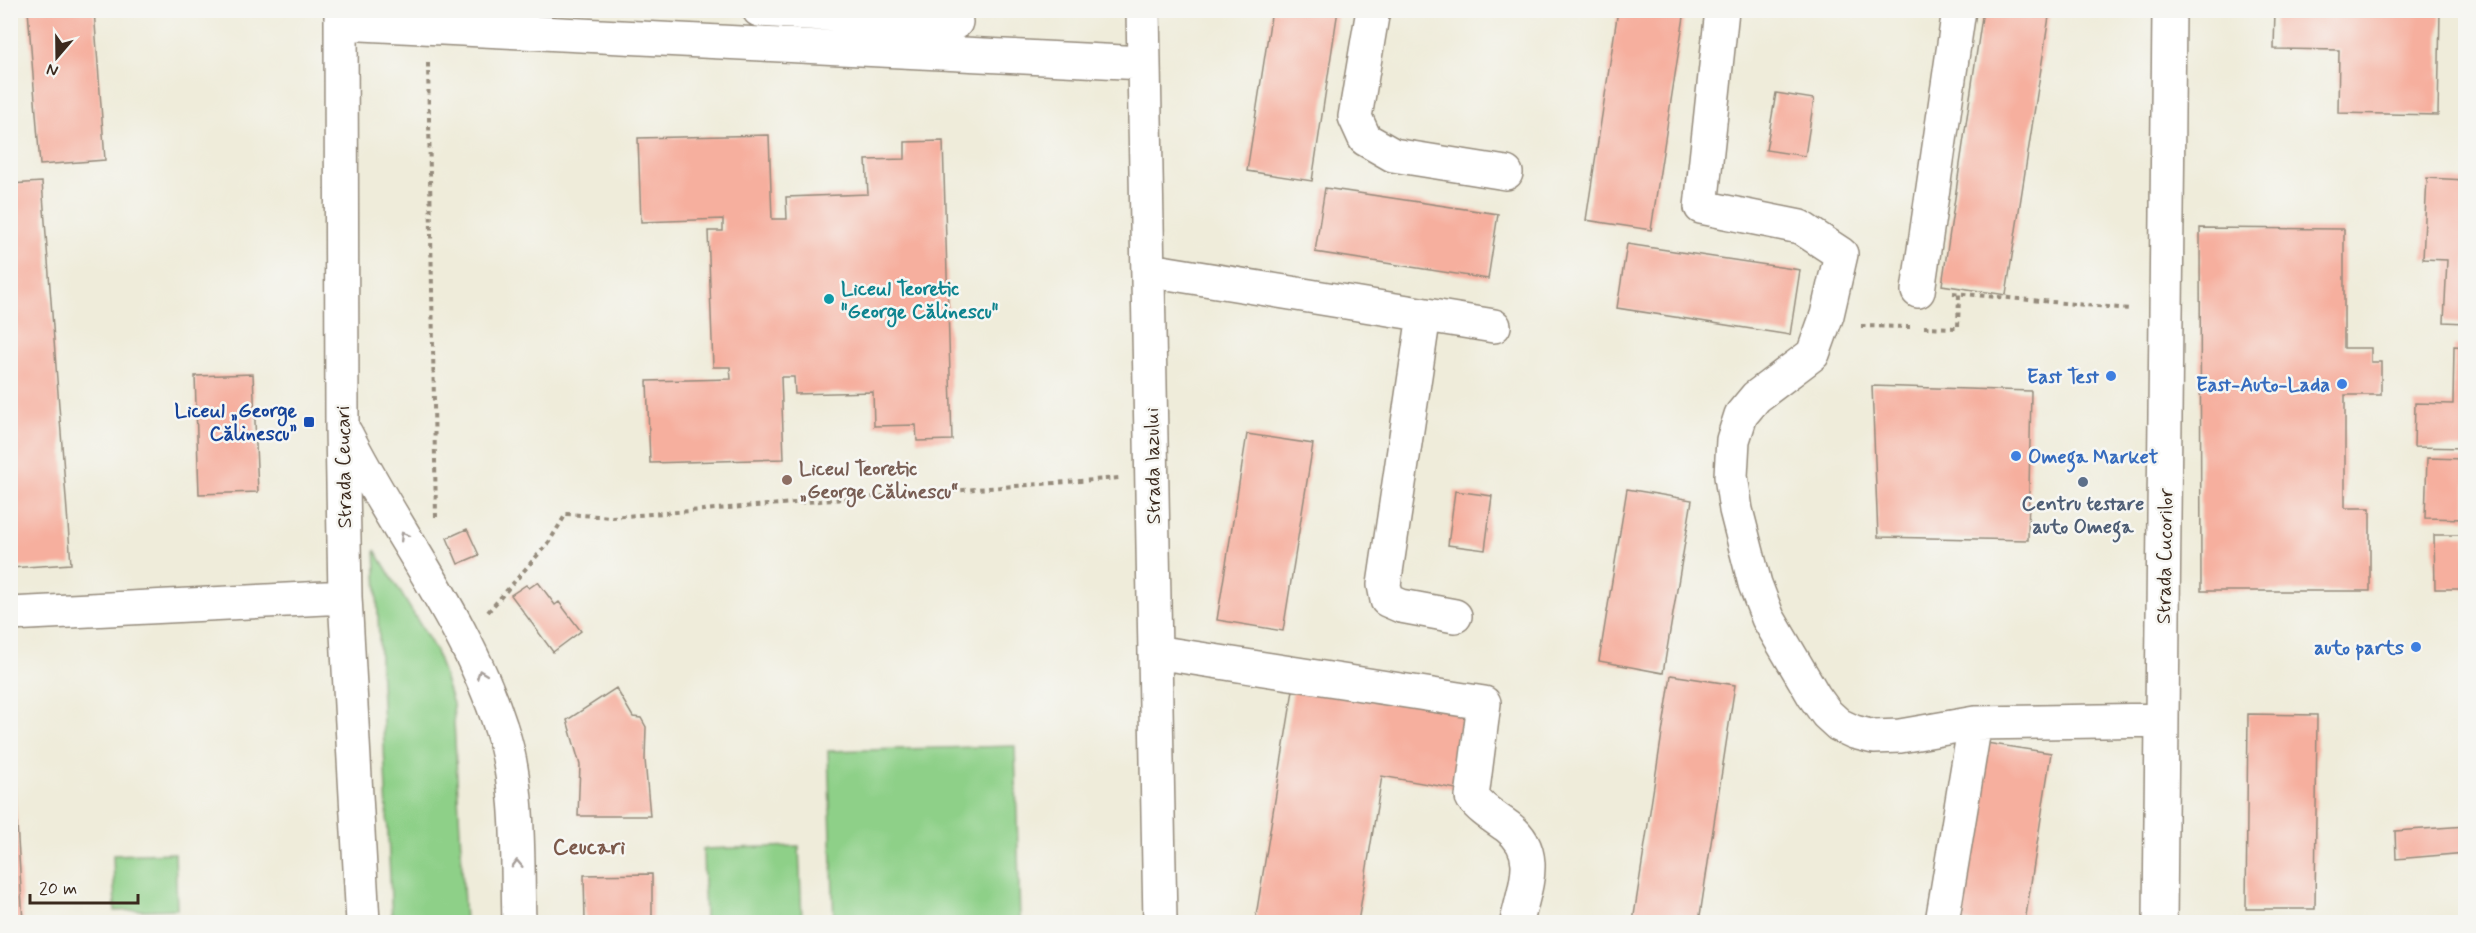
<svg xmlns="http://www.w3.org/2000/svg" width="2476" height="933" font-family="Mynerve,sans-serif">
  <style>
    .green { fill: #8ed088; stroke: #647d53; stroke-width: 1.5 }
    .building { fill: #f6af9e }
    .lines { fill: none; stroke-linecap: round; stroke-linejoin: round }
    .minor-casing { stroke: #958b7c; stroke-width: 36 }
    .path { stroke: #958b7c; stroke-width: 4; stroke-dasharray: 4.5 4.5; stroke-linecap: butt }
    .minor { stroke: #fff; stroke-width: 33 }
    .oneway { stroke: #a79f9a }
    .culture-dot { fill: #0f9aa8; stroke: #f6f6f2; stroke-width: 2 }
    .shop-dot { fill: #3f7fe0; stroke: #f6f6f2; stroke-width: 2 }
    .transit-dot { fill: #1a4fb4; stroke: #f6f6f2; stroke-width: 2 }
    .education-dot { fill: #8d6e63; stroke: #f6f6f2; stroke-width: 2 }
    .service-dot { fill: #5c6f8a; stroke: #f6f6f2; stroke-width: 2 }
    .labels { text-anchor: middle; stroke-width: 5; stroke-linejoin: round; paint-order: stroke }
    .culture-label { font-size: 20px; font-weight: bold; fill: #0d838f; stroke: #f6f6f2; text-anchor: start }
    .shop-label { font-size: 20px; font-weight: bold; fill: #366cbe; stroke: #f6f6f2; text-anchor: end }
    .transit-label { font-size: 20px; font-weight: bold; fill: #164399; stroke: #f6f6f2; text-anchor: end }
    .street-label { font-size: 20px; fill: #3b2a1e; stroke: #f6f6f2 }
    .education-label { font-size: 20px; font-weight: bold; fill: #785e54; stroke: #f6f6f2; text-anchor: start }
    .service-label { font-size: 20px; font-weight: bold; fill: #4e5e75; stroke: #f6f6f2 }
    .quarter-label { font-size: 22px; font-weight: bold; fill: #7c594b; stroke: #f6f6f2 }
  </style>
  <rect width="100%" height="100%" fill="#f6f6f2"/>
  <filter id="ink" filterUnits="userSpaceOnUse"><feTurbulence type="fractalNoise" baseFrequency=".0167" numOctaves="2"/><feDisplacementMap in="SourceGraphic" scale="12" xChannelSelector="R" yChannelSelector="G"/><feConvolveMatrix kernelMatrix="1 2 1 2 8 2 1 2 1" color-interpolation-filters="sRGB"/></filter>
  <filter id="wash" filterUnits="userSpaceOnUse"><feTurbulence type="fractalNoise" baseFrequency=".008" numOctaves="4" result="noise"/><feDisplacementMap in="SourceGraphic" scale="24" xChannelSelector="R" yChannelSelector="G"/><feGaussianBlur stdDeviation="1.35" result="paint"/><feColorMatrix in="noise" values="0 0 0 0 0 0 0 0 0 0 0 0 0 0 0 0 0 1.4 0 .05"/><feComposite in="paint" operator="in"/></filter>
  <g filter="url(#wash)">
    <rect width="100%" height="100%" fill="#efecda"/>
    <!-- green -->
    <path class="green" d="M 375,550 L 436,651 L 453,704 L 465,922 L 392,922 Z
      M 1015,746 L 1020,922 L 834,922 L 828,751 Z
      M 799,846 L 802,922 L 705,922 L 703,849 Z
      M 175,853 L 177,909 L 115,911 L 113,855 Z"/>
    <g id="blocks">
      <!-- building -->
      <path class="building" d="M 28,10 L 94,10 L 105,160 L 40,165 Z
        M 1272,10 L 1338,10 L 1312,181 L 1247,171 Z
        M 1618,10 L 1685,10 L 1651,230 L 1586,220 Z
        M 1983,10 L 2050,10 L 2006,295 L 1942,285 Z
        M 2275,10 L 2440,10 L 2438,115 L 2338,113 L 2339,50 L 2274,49 Z
        M 1776,93 L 1814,99 L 1805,156 L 1766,150 Z
        M 769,135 L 772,219 L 787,219 L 786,197 L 868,194 L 866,160 L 905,159 L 905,142 L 943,141 L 952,440 L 917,441 L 916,425 L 874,426 L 873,392 L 795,394 L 794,377 L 781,377 L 784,459 L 650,463 L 647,381 L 731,379 L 730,367 L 713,367 L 708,231 L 723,231 L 723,219 L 641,222 L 638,138 Z
        M 2427,178 L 2466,180 L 2466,323 L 2444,322 L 2447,260 L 2423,259 Z
        M 42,182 L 71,564 L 10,568 L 10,184 Z
        M 1325,188 L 1498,214 L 1488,279 L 1315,252 Z
        M 2200,228 L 2344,229 L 2344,348 L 2371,348 L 2371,362 L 2381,362 L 2381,395 L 2345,395 L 2345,508 L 2370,508 L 2370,591 L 2201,591 Z
        M 1627,244 L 1800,270 L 1790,335 L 1617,308 Z
        M 2454,346 L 2466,347 L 2466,448 L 2414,447 L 2415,403 L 2453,404 Z
        M 253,374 L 258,492 L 199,494 L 195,376 Z
        M 1872,386 L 2031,391 L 2028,540 L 1878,537 Z
        M 1247,434 L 1313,444 L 1283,631 L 1217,620 Z
        M 2427,458 L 2466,459 L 2466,519 L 2425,518 Z
        M 1627,489 L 1692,500 L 1663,673 L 1599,661 Z
        M 1455,491 L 1492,496 L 1485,550 L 1448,545 Z
        M 467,529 L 479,555 L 458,564 L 447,538 Z
        M 2434,535 L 2466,535 L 2466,589 L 2435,589 Z
        M 538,582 L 555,605 L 559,602 L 581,631 L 553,652 L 511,595 L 526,585 L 529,588 Z
        M 1671,675 L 1735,685 L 1699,922 L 1633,922 Z
        M 1295,678 L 1469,707 L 1456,789 L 1382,776 L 1358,922 L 1255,922 Z
        M 616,688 L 633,717 L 641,718 L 646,727 L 645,760 L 650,816 L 578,816 L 580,765 L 567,720 Z
        M 2248,714 L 2317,715 L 2315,909 L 2246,909 Z
        M 10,742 L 12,742 L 23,922 L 10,922 Z
        M 1986,743 L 2051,753 L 2025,922 L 1959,922 Z
        M 2466,826 L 2466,853 L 2396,859 L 2395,831 Z
        M 652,874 L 652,922 L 585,922 L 584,875 Z"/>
    </g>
  </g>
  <g filter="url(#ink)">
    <use href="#blocks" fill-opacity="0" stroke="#958b7c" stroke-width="1.5"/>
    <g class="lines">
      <defs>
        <path id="minor" d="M 341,10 L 342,426 L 345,597 L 363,922
          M 759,10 L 956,22
          M 1143,10 L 1160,922
          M 1373,10 L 1355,117 L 1365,139 L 1393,155 L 1506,173
          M 1722,10 L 1701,207 L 1800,227 L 1841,254 L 1827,315 L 1813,354 L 1756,397 L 1741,415 L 1733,440 L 1731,476 L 1736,510 L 1755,584 L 1768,618 L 1814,696 L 1827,714 L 1839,725 L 1854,732 L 1874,737 L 1900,736 L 1975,723 L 2161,720
          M 341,23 L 1143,63
          M 1149,270 L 1494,326
          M 1918,291 L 1959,10
          M 1424,315 L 1384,585 L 1387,600 L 1401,606 L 1455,616
          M 346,434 C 396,533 467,621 501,728 C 521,786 517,861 519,922
          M 10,614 L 345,597
          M 1155,652 L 1484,703 L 1472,797 C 1481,810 1496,818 1508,827 C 1542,853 1524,888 1517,922
          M 1942,922 L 1975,723
          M 2160,922 L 2169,10"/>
      </defs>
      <!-- minor casing -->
      <use href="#minor" class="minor-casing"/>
      <!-- path -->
      <path class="path" d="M 428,63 L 436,517
        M 1953,293 L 2130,309
        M 1861,326 L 1910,327
        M 1924,327 L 1958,328 L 1959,294
        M 488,612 L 549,542 L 566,514 L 612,517 L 1119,478"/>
      <!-- minor -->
      <use href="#minor" class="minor"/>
    </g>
    <!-- one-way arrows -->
    <defs><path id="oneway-chevron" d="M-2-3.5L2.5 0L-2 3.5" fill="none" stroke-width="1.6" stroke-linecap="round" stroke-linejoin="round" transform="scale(1.5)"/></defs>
    <g class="oneway">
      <use href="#oneway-chevron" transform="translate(404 536) rotate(-122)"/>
      <use href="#oneway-chevron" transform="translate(481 674) rotate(-111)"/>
      <use href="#oneway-chevron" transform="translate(517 864) rotate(-92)"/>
    </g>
  </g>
  <!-- markers -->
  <circle class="culture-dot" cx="829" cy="299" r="6"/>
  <g class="shop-dot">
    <circle cx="2111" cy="376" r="6"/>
    <circle cx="2342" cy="384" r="6"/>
    <circle cx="2016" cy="456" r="6"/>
    <circle cx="2416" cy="647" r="6"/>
  </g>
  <rect class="transit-dot" x="303" y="416" width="12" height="12" rx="3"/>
  <circle class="education-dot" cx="787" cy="480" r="6"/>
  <circle class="service-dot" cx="2083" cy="482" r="6"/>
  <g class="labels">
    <!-- culture labels -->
    <g class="culture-label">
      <text x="841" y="295">Liceul Teoretic<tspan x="841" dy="23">"George Călinescu"</tspan></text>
    </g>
    <!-- shop labels -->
    <g class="shop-label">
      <text x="2099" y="383">East Test</text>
      <text x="2330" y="391">East-Auto-Lada</text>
      <text x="2028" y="463" text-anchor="start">Omega Market</text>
      <text x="2404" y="654">auto parts</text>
    </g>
    <!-- transit labels -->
    <g class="transit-label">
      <text x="297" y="417">Liceul „George<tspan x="297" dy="23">Călinescu”</tspan></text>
    </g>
    <!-- street labels -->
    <g class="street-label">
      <text transform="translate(1152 466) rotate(-91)" y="7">Strada Iazului</text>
      <text transform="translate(343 467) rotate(-91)" y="7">Strada Ceucari</text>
      <text transform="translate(2164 556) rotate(-89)" y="7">Strada Cucorilor</text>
    </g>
    <!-- education labels -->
    <g class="education-label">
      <text x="799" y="475">Liceul Teoretic<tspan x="799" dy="23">„George Călinescu“</tspan></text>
    </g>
    <!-- service labels -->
    <g class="service-label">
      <text x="2083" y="510">Centru testare<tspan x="2083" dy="23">auto Omega</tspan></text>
    </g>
    <!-- quarter labels -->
    <g class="quarter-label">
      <text x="589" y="854">Ceucari</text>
    </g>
  </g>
  <!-- margin -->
  <rect width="2476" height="933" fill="none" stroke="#f6f6f2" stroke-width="36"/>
  <!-- north arrow -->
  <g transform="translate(57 57) rotate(200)" stroke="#f6f6f2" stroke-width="4.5" paint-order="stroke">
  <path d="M0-4.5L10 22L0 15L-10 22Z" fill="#3b2a1e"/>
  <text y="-9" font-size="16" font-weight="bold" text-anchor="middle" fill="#3b2a1e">N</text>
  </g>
  <!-- scale -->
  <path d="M30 894v9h108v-9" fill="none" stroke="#3b2a1e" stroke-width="3"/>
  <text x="39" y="894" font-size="18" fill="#3b2a1e" stroke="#f6f6f2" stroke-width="4.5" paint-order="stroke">20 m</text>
</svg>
